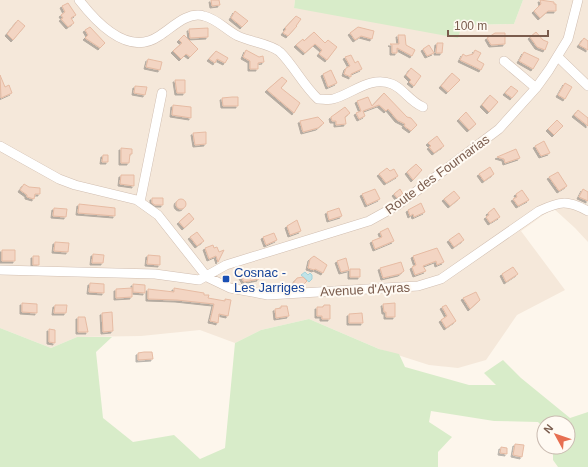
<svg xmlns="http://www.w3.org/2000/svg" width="588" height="467" font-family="Helvetica,sans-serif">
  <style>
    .residential { fill: #f5e8da }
    .green { fill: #d8ecc9 }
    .water { fill: #bfe3e8; stroke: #a5d3da }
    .building { fill: #f3d5c3; stroke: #e6bba3; filter: url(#shadow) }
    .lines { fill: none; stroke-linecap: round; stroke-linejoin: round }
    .minor-casing { stroke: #d1beb0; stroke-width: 10 }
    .minor { stroke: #fff; stroke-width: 9 }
    .transit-dot { fill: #1a4fb4; stroke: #fffaf3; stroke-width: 1.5 }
    .labels { text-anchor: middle; stroke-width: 4; stroke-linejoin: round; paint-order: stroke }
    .street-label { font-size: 13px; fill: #7a5c4d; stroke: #fffaf3 }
    .transit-label { font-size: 13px; fill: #164399; stroke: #fffaf3; text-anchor: start }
  </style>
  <defs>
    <filter id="shadow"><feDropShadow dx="-2" dy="2" stdDeviation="0" flood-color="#0004"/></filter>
  </defs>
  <rect width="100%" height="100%" fill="#fdf6ec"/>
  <!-- residential -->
  <path class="residential" d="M 0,0 L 295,0 L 294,8 L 462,25 L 514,24 L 523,0 L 588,0 L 588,242 L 575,228 L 553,208 L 521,231 L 565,290 L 517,315 L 486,360 L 458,368 L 429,365 L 379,349 L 309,319 L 261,330 L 235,343 L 200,330 L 141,336 L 77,337 L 51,348 L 0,328 Z"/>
  <!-- green -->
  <path class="green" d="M 295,0 L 523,0 L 514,24 L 462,25 L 458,38 L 294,8 Z
    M 309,319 L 379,349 L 399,354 L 405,367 L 469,385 L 496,385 L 484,373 L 503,360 L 521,378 L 570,418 L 588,412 L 588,467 L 558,467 L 553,460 L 553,447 L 568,447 L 568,423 L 544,423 L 544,428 L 538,422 L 494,421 L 431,411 L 429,422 L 452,437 L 438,452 L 438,467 L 0,467 L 0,328 L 51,348 L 77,337 L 112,337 L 96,352 L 103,418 L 133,442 L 174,435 L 200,459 L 225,448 L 235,343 L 261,330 Z"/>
  <!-- water -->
  <path class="water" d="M 305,272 L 308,275 L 310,273 L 312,275 L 312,279 L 309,282 L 301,275 Z"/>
  <!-- building -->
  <path class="building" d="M 211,0 L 219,0 L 220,5 L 212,6 Z
    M 540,0 L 554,2 L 554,4 L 556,4 L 556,11 L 548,11 L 540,18 L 534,11 L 541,4 Z
    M 68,3 L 76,15 L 71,18 L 74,23 L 68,27 L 61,19 L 63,18 L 61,15 L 65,12 L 62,6 Z
    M 235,11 L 248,21 L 242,27 L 231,18 Z
    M 296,16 L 301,19 L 296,26 L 297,26 L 288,36 L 283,33 L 286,29 L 285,28 Z
    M 18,20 L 25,26 L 13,40 L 7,34 Z
    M 90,27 L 105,43 L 100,48 L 85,38 L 88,35 L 85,30 Z
    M 358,27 L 374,31 L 372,39 L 361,36 L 355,40 L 350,33 Z
    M 208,28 L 208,37 L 190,38 L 189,29 Z
    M 314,32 L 325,43 L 328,40 L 337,47 L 327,60 L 319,54 L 322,50 L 315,44 L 305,53 L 296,45 L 303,39 L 304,41 Z
    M 536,32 L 543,40 L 548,42 L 545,50 L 537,47 L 530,37 Z
    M 495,33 L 505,33 L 505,44 L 491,45 L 487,38 Z
    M 184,35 L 198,49 L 190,57 L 186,54 L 181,59 L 173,51 L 182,43 L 179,40 Z
    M 398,35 L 405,35 L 406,45 L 415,50 L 412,56 L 397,48 L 397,53 L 392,53 L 392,45 L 390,44 L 399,44 Z
    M 584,38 L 588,41 L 588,50 L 579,45 Z
    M 437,43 L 443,43 L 442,53 L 436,53 Z
    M 429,45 L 434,53 L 427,56 L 423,49 Z
    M 246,50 L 259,57 L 263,56 L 264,62 L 258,63 L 258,69 L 250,69 L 250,61 L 243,57 Z
    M 475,50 L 481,53 L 477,60 L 484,64 L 481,70 L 460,60 L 463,54 L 466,56 L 473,54 Z
    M 216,51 L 228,58 L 225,63 L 217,59 L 215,63 L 209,59 Z
    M 524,52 L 539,59 L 533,69 L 519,61 Z
    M 351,55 L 355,63 L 358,61 L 362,69 L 351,74 L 351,77 L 344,74 L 346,68 L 350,66 L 345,57 Z
    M 148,59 L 162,62 L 160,70 L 146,67 Z
    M 411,68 L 421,76 L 414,86 L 409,82 L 411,80 L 406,75 Z
    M 331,70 L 337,83 L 328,87 L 323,74 Z
    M 452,73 L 460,80 L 448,92 L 441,86 Z
    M 0,75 L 5,87 L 9,85 L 12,93 L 1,98 Z
    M 282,77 L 287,81 L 281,88 L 300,103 L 294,113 L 267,90 Z
    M 175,80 L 185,80 L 185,93 L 177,93 Z
    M 565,83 L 572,87 L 565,99 L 558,95 Z
    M 135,86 L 147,87 L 145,95 L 134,93 Z
    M 511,86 L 518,91 L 512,98 L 505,93 Z
    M 384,93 L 407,117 L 411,118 L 417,125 L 411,131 L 404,126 L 405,124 L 397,120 L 388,109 L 386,111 L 379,105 L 363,111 L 365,116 L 359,119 L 356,113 L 361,111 L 357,101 L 368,97 L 372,106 Z
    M 490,95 L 498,102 L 489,112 L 482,105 Z
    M 232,97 L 238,97 L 238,106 L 223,106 L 222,98 Z
    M 173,105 L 191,107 L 191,118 L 172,115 Z
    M 345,107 L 350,113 L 345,117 L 346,124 L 336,125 L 336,121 L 332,121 L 331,117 Z
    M 578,110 L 588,118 L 588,126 L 574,115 Z
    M 466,112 L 476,124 L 469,130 L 459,119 Z
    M 318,117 L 324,123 L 318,128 L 303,132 L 300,121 Z
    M 557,120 L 563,126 L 554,135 L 548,129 Z
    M 206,132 L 206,144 L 195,145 L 193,133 Z
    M 437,136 L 444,146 L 434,153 L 429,147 L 431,146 L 428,143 Z
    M 544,141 L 550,153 L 541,156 L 535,146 Z
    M 121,148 L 132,149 L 132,154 L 130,154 L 129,163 L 121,163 Z
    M 516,149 L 520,158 L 505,163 L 504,159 L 497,157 Z
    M 103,155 L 108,155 L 108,162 L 102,162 Z
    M 416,164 L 422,170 L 413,180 L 407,172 Z
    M 490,167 L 494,174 L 484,181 L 479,174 Z
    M 387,168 L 390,171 L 394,169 L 398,176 L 386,183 L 379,174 Z
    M 558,172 L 567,186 L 559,191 L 549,177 Z
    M 121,175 L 134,175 L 134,186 L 120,184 Z
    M 24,184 L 29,187 L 40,188 L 40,194 L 35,194 L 34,199 L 27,197 L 27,195 L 20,190 Z
    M 375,189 L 380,199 L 367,205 L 362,194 Z
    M 400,189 L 403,194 L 397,198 L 394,194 Z
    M 583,189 L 588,192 L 588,201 L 579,197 Z
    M 522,190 L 529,200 L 518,206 L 513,199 L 517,197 L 516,194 Z
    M 454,191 L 460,198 L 450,206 L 444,199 Z
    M 152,198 L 163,198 L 163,205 L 155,205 L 152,203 Z
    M176 204a5 5 0 1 1 10 0a5 5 0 1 1-10 0Z
    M 421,203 L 425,212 L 414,217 L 413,214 L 410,216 L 408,210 Z
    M 79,204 L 115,208 L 115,216 L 78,213 Z
    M 54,208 L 67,209 L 66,217 L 53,216 Z
    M 339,208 L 342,216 L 329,220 L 327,212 Z
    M 494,208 L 500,217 L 490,223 L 486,217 L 489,215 L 488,213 Z
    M 189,213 L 194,219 L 184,228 L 179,222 Z
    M 297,220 L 301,231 L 290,235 L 287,226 Z
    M 388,228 L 394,241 L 375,249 L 372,241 L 382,237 L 380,232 Z
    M 197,232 L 204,241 L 197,246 L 190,237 Z
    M 274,233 L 277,240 L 266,245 L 263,237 Z
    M 459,233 L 464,240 L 454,247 L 449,240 Z
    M 55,242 L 69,243 L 68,252 L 54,251 Z
    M 213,245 L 214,248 L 217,247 L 219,252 L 224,250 L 218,262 L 216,256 L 209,259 L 205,248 Z
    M 437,248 L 444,262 L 437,265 L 436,261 L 423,266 L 426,271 L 415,275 L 412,267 L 416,265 L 413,256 Z
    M 2,250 L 15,250 L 15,261 L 2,261 Z
    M 93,254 L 104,255 L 103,263 L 92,263 Z
    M 148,255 L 160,256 L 160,265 L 147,264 Z
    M 33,256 L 39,256 L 39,265 L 33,265 Z
    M 314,256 L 327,265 L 323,273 L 315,269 L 314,270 L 308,268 L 310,259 Z
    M 346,258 L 349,270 L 341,272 L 337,261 Z
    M 401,262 L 404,271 L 400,274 L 383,278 L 380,268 Z
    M 513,267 L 518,274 L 506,282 L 502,274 Z
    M 350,269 L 360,269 L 360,277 L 350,277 Z
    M 258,271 L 259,279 L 244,282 L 241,277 L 247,272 Z
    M 303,277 L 307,281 L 304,284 L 292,285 L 297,278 Z
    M 90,283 L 104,284 L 104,293 L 89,292 Z
    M 133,284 L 145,285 L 145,293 L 133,292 Z
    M 132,288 L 132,297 L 116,298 L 116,289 Z
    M 174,288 L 204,293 L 204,295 L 209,295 L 208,298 L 225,301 L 225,299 L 231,300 L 228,316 L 219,314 L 218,323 L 215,322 L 210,321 L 214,304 L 177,300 L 148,299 L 148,289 L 174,292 Z
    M 476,292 L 480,300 L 470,309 L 463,298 Z
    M 22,303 L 37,304 L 37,313 L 22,312 Z
    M 395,303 L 395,317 L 386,317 L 386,312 L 384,312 L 383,304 Z
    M 55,305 L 67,305 L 66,313 L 54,313 Z
    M 324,305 L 330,305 L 330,319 L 322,319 L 322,316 L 317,316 L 317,307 L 323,307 Z
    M 446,305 L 456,321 L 446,328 L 441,320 L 447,316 L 442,307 Z
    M 281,306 L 287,306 L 289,316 L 276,318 L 275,309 L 281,308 Z
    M 112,312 L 113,331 L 103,332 L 102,313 Z
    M 362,313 L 363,323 L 349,323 L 349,314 Z
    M 78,317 L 85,317 L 88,332 L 78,332 Z
    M 49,329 L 55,330 L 55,343 L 49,342 Z
    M 144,352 L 152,352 L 153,359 L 138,360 L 138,353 Z
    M 515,444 L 524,445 L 522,457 L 513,455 Z
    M 501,447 L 507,448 L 507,454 L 500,453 Z"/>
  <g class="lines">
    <defs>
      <path id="minor" d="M 79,0 C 96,22 128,57 159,36 C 172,28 187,11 204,16 C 217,19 226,30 238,36 C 251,42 271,44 280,52 C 294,66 303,85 318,99 C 323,99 329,100 333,99 C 352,94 371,75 392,84 C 404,89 409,101 423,107
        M 558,57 L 588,86
        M 504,61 L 536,88
        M 0,146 L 59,179 L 75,185 L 137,200 L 158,215 L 207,277 L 230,288 L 268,295 L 418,286 L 441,279 L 539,211 C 560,201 567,200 588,211
        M 140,202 L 162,93
        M 0,270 L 155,274 L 199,280 L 226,265 L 369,221 L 398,205 L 499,129 L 536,88 L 549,70 L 568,39 L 578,0"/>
    </defs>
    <!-- minor casing -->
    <use href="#minor" class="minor-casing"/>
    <!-- minor -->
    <use href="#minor" class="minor"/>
  </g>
  <!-- markers -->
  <rect class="transit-dot" x="222" y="275" width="8" height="8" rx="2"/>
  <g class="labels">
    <!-- street labels -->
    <g class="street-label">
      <text transform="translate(437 174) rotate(-36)" y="5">Route des Fournarias</text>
      <text transform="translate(365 289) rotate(-3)" y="5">Avenue d'Ayras</text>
    </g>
    <!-- transit labels -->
    <g class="transit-label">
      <text x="234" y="277">Cosnac -<tspan x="234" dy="15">Les Jarriges</tspan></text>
    </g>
  </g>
  <!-- north arrow -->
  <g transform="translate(556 435) rotate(310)"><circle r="19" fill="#fffaf3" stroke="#cabbb1"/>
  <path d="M0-3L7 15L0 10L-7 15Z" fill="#e76f51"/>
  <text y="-6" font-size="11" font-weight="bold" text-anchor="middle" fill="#7a5c4d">N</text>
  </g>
  <!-- scale -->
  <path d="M448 30v6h100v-6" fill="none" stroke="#7a5c4d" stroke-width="2"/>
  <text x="454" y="30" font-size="12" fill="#7a5c4d" stroke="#fffaf3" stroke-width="3" paint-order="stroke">100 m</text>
</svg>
